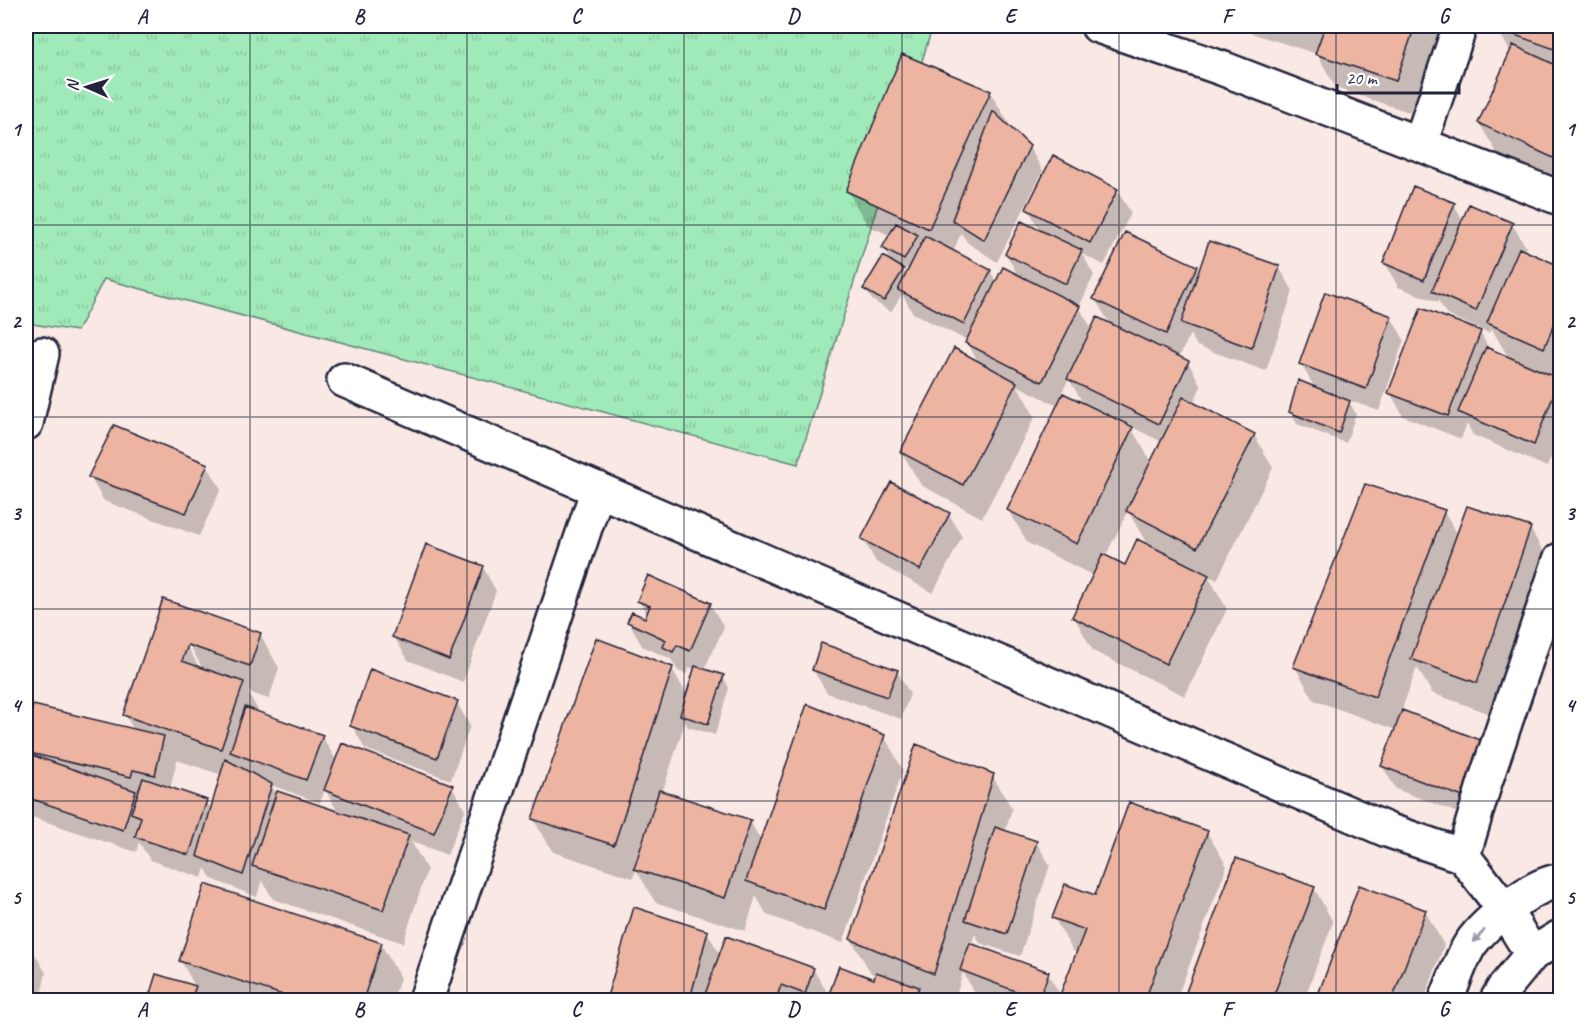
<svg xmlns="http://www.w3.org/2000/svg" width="1586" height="1026" font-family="Caveat,sans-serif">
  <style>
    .grass { fill: url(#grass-tufts); stroke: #61867a; stroke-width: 1.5 }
    .shadow { fill: #0003; fill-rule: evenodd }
    .building { fill: #ecb4a1; stroke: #22223b; stroke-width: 1.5 }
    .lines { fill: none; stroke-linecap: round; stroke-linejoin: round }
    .minor-casing { stroke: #22223b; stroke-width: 38 }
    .minor { stroke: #fff; stroke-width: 33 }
    .oneway { fill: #9c9ca7 }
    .grid { fill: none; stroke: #22223b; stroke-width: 1.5; stroke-opacity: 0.55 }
    .neatline { fill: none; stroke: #22223b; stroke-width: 2 }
    .grid-label { font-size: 20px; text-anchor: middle; font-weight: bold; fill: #22223b }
  </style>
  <defs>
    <pattern id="grass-tufts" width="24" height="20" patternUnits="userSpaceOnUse" patternTransform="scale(1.5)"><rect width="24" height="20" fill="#a0e9b8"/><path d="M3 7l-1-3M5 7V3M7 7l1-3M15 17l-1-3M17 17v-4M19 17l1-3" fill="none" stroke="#8ac89f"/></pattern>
  </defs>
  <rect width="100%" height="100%" fill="#f9e8e3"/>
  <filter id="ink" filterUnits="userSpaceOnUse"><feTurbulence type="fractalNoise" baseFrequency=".0167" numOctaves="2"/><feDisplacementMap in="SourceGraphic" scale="12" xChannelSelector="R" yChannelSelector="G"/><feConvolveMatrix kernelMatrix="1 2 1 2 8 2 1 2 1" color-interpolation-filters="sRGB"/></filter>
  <g filter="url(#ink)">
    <!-- grass -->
    <path class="grass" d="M 26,26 L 917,26 L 930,35 L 798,464 L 104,279 L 77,331 L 26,323 Z"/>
    <!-- shadow -->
    <path class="shadow" d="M 1244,26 L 1445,26 L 1415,114 L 1336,88 L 1317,54 L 1248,32 Z
      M 1498,26 L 1560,26 L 1560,185 L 1499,156 L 1479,123 L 1511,53 L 1497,28 Z
      M 990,92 L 1010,125 L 1009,128 L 1029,147 L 1043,171 L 997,262 L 968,243 L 961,233 L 953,252 L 990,271 L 997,283 L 1019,277 L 1006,254 L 1041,232 L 1028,209 L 1117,190 L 1131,213 L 1104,265 L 1082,254 L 1094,275 L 1079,307 L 1092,329 L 1110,324 L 1095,299 L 1196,268 L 1200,274 L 1279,267 L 1293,291 L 1266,371 L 1197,346 L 1190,334 L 1179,358 L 1188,362 L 1201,386 L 1193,404 L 1254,435 L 1273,468 L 1217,580 L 1208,576 L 1227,609 L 1185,696 L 1093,651 L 1074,617 L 1094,576 L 1028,543 L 1008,510 L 1058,406 L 1017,385 L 1035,417 L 982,518 L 921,485 L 901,451 L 979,363 L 967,343 L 968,341 L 913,313 L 902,294 L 891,312 L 872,300 L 865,289 L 892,264 L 884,248 L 891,236 L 867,225 L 848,191 ZM 895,263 L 909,270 L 906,277 L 903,270 L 894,265 ZM 1069,379 L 1084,405 L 1061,394 ZM 1130,426 L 1162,442 L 1152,463 ZM 1128,511 L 1148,546 L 1126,567 L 1105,557 Z
      M 1454,204 L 1463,221 L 1512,224 L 1526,247 L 1524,252 L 1560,268 L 1560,436 L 1547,467 L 1473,435 L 1467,424 L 1461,439 L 1403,416 L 1390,392 L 1480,332 L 1490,350 L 1509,358 L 1491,328 L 1489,333 L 1447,315 L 1438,300 L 1438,302 L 1398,287 L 1385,263 Z
      M 1391,317 L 1404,340 L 1379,411 L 1348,400 L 1356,414 L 1346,443 L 1297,424 L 1291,412 L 1315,388 L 1301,364 Z
      M 207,465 L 221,489 L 199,536 L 104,501 L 90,477 Z
      M 1444,511 L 1458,535 L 1530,528 L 1549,562 L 1496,716 L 1432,693 L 1417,667 L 1401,712 L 1482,742 L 1476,820 L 1396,789 L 1382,766 L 1396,730 L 1314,700 L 1295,667 Z
      M 949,514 L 962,537 L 933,593 L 876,562 L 863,539 Z
      M 483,567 L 496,591 L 463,682 L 408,660 L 394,637 Z
      M 163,601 L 260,634 L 279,668 L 269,699 L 248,692 L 260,714 L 322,736 L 337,762 L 452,786 L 465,810 L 447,855 L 411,841 L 427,870 L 403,943 L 273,899 L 262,880 L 257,897 L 212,879 L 205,868 L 202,878 L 150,860 L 139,842 L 136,852 L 26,815 L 26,744 L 34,707 L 134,730 L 125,715 ZM 185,637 L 203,669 L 200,669 L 183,639 ZM 177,760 L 222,775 L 212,810 L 206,801 L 170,789 ZM 271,785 L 320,803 L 325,789 L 339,814 L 277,795 Z
      M 639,601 L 710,604 L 724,627 L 704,670 L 723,676 L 729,688 L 715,735 L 688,727 L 685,722 L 662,793 L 750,821 L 761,841 L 884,736 L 903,770 L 843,943 L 767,915 L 756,896 L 745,931 L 655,902 L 636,869 L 633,878 L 553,852 L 533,819 L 672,669 L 687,695 L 695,670 L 690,667 L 687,674 L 678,671 L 671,659 L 642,646 L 629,622 L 646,620 L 648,616 Z
      M 813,670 L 897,671 L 910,694 L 901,719 L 827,693 Z
      M 457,703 L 470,726 L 451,780 L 365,749 L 352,725 Z
      M 992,775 L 1012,809 L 1005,832 L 1036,842 L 1050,865 L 1020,956 L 980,943 L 975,934 L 971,945 L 1048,974 L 1061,996 L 1078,953 L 1073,951 L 1054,918 L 1096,897 L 1207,833 L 1227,866 L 1176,1000 L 994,1000 L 975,994 L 963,972 L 955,999 L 963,1000 L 937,1000 L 921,994 L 925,1000 L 608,1000 L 635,909 L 707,932 L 721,956 L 813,969 L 830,997 L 875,981 L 877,975 L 871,973 L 851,939 Z
      M 1237,860 L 1314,888 L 1333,922 L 1304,1000 L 1184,1000 Z
      M 1360,887 L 1425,911 L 1444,945 L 1424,1000 L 1318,1000 Z
      M 26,939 L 46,973 L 40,1000 L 26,1000 Z
      M 381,944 L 400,978 L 393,1000 L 218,1000 L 199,994 L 202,1000 L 150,1000 L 157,975 L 196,988 L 181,961 Z"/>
    <!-- building -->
    <path class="building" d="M 1325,26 L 1415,26 L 1396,81 L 1315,54 Z
      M 1496,26 L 1560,26 L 1560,51 L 1495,28 Z
      M 1513,45 L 1560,67 L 1560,161 L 1478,123 Z
      M 902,54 L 991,91 L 929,229 L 846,191 Z
      M 993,111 L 1030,146 L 984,240 L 952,220 Z
      M 1053,155 L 1118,189 L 1090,243 L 1026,209 Z
      M 1413,186 L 1455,203 L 1424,280 L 1383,263 Z
      M 1469,204 L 1513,223 L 1476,311 L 1432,291 Z
      M 1021,221 L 1082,250 L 1066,284 L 1005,254 Z
      M 896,223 L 918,235 L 904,260 L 882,248 Z
      M 1125,232 L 1197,266 L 1166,334 L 1093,299 Z
      M 925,236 L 991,270 L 964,324 L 898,290 Z
      M 1209,241 L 1280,266 L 1252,348 L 1181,323 Z
      M 1519,248 L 1560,266 L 1560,317 L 1558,316 L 1544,348 L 1487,323 Z
      M 883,256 L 904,269 L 884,301 L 863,289 Z
      M 1003,267 L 1080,306 L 1042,382 L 965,343 Z
      M 1325,292 L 1392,316 L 1366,389 L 1299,364 Z
      M 1421,308 L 1481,331 L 1448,416 L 1388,393 Z
      M 1097,317 L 1189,361 L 1159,424 L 1067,379 Z
      M 1486,347 L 1560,379 L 1534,445 L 1458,412 Z
      M 954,348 L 1017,382 L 963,485 L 900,452 Z
      M 1298,380 L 1350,401 L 1339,433 L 1289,412 Z
      M 1063,393 L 1133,427 L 1077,544 L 1007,510 Z
      M 1183,397 L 1255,434 L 1197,548 L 1126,511 Z
      M 114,425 L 208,464 L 186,513 L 88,477 Z
      M 891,482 L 950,513 L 920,570 L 861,539 Z
      M 1365,484 L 1445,510 L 1375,697 L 1293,667 Z
      M 1467,506 L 1531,527 L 1477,683 L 1411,659 Z
      M 1137,539 L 1209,575 L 1166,664 L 1072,617 L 1103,554 L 1125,565 Z
      M 426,544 L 484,566 L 449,660 L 392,637 Z
      M 648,575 L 711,603 L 690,651 L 677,645 L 673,652 L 663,647 L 666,640 L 627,622 L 632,612 L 645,618 L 650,606 L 637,601 Z
      M 163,599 L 261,633 L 250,666 L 188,645 L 182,661 L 244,682 L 221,749 L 123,715 Z
      M 596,638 L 673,667 L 614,845 L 532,819 Z
      M 821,643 L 898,670 L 887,697 L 812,670 Z
      M 695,666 L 724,675 L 708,724 L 680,715 Z
      M 370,669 L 458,701 L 437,758 L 350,726 Z
      M 807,704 L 885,735 L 824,910 L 746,881 Z
      M 33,705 L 164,736 L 155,775 L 133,770 L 131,777 L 26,752 L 26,737 Z
      M 245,707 L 323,735 L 306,780 L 230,752 Z
      M 1402,710 L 1483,741 L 1463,797 L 1381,766 Z
      M 342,743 L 453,785 L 434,833 L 324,790 Z
      M 916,744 L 994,774 L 934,974 L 850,939 Z
      M 26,753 L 136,791 L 123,830 L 26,797 Z
      M 225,759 L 272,784 L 243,875 L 197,856 Z
      M 143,778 L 207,800 L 189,855 L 135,837 L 141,817 L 131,813 Z
      M 659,790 L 751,820 L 725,898 L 634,869 Z
      M 277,791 L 409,835 L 383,910 L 252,866 Z
      M 1129,802 L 1208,831 L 1145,1000 L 1058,1000 L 1085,930 L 1052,918 L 1065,884 L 1095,895 Z
      M 995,827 L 1037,841 L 1007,934 L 965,920 Z
      M 1236,858 L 1315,887 L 1272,1000 L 1183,1000 Z
      M 205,884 L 382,943 L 363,1000 L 298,1000 L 179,961 Z
      M 1359,885 L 1426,910 L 1392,1000 L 1316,1000 Z
      M 634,907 L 708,931 L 690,999 L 667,993 L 665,1000 L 606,1000 Z
      M 726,936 L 814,968 L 805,994 L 781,985 L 776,1000 L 703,1000 Z
      M 970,943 L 1049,972 L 1039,1000 L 960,970 Z
      M 839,966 L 874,979 L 876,972 L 919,987 L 914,1000 L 827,1000 Z
      M 156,974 L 196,986 L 191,1000 L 148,1000 Z
      M 938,994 L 971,1000 L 936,1000 Z"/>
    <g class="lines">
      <defs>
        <path id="minor" d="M 1098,26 L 1224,69 L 1560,198
          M 1420,144 L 1460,26
          M 344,380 L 1387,830 L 1463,856 L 1504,909 L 1532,954
          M 26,423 L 42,354
          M 1463,856 L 1485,782 L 1560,560
          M 426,1000 L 598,489
          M 1446,1000 C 1453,984 1459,964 1468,948 C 1481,925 1533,883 1560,881
          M 1497,1000 L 1504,988 L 1532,954 L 1560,937"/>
      </defs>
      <!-- minor casing -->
      <use href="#minor" class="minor-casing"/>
      <!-- minor -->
      <use href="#minor" class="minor"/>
    </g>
    <!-- one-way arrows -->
    <defs><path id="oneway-solid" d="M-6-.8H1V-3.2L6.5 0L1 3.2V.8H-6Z" transform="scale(1.5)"/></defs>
    <use class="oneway" href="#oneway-solid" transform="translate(1479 936) rotate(133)"/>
  </g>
  <!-- grid -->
  <path class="grid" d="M 250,26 L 250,1000M 467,26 L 467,1000M 684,26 L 684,1000M 902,26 L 902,1000M 1119,26 L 1119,1000M 1336,26 L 1336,1000M 26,225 L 1560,225M 26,417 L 1560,417M 26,609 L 1560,609M 26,801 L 1560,801"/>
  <!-- margin -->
  <rect width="1586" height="1026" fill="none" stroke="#fff" stroke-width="66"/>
  <!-- north arrow -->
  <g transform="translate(87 87) rotate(273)" stroke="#ffffff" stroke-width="4.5" paint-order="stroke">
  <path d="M0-4.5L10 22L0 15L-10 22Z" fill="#22223b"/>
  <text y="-9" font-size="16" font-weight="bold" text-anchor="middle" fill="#22223b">N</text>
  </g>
  <!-- scale -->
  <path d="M1337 84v9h122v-9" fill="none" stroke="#22223b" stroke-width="3"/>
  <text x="1346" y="84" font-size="18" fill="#22223b" stroke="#ffffff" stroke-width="4.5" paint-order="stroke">20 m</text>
  <rect x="33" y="33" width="1520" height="960" class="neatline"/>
  <g class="grid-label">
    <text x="142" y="23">A</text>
    <text x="359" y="23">B</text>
    <text x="576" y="23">C</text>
    <text x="793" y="23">D</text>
    <text x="1010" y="23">E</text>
    <text x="1227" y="23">F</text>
    <text x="1444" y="23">G</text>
    <text x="16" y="136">1</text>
    <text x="1570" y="136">1</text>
    <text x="16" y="328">2</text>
    <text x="1570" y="328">2</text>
    <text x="16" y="520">3</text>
    <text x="1570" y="520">3</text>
    <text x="16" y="712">4</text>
    <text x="1570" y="712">4</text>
    <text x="16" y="904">5</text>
    <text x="1570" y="904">5</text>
    <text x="142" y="1016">A</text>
    <text x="359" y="1016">B</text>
    <text x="576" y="1016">C</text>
    <text x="793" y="1016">D</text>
    <text x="1010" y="1016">E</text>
    <text x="1227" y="1016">F</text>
    <text x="1444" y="1016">G</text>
  </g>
</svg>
